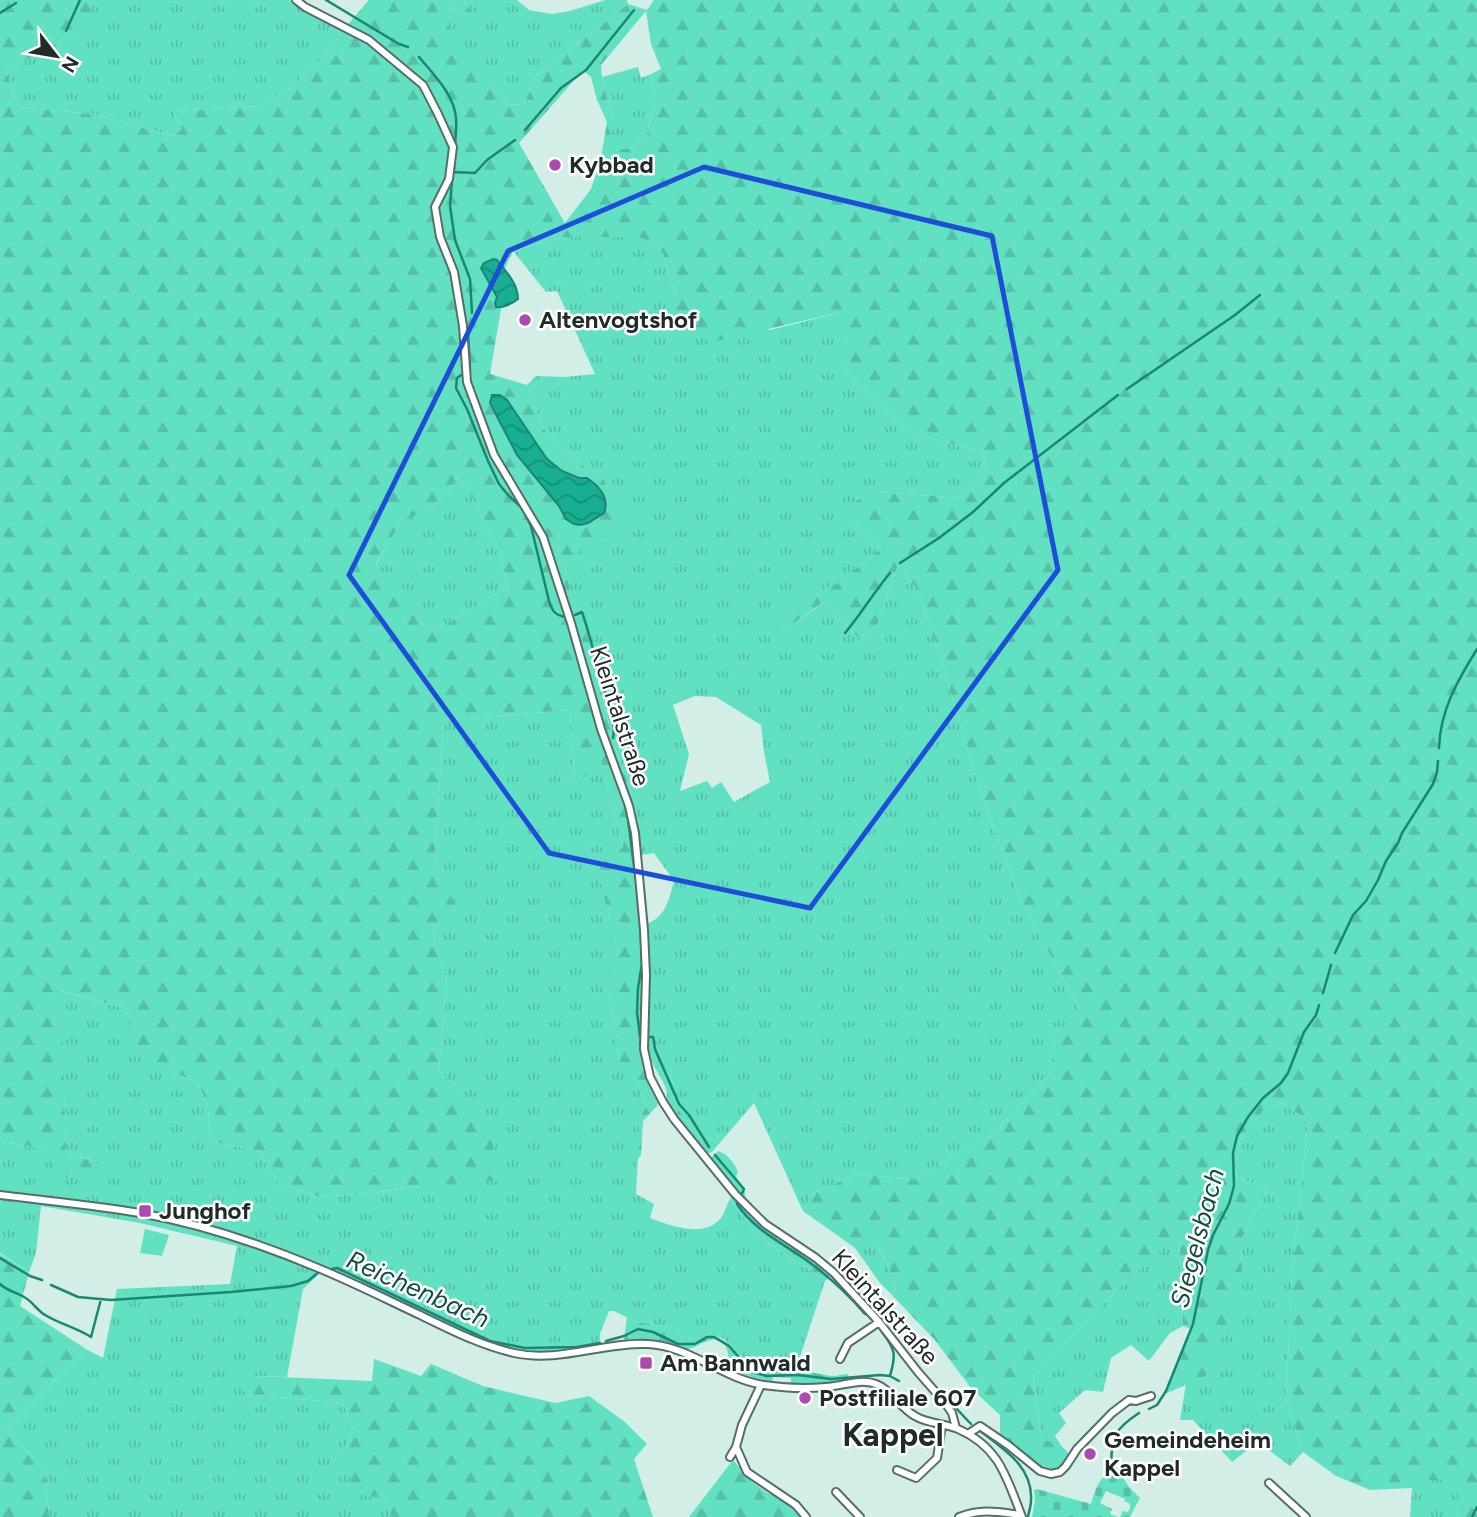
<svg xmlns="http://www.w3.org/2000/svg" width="1477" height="1517" font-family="Figtree,sans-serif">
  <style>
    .grass { fill: url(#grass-tufts); fill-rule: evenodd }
    .forest { fill: url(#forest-firs); fill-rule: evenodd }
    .cemetery { fill: url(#cemetery-stones) }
    .pitch { fill: #62e0c2 }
    .water { fill: url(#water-waves); stroke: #1a8772; stroke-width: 2 }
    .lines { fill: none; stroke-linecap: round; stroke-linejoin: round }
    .stream { stroke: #1a8772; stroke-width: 2.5 }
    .street-casing { stroke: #566e67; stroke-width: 10 }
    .street { stroke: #fff; stroke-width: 6 }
    .marked { fill: none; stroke: #1d4ed8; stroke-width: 5; stroke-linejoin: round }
    .poi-dot { fill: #ac4ab2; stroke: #fff; stroke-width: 2.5 }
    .labels { text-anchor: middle; stroke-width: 5; stroke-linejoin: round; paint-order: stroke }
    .poi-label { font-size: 24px; font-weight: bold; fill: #212b28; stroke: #fff; text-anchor: start }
    .street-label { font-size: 24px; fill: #212b28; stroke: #fff }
    .water-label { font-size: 26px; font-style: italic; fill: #154d40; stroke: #fff }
    .district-label { font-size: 32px; font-weight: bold; fill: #212b28; stroke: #fff }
  </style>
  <defs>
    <pattern id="grass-tufts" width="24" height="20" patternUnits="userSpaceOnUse" patternTransform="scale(1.75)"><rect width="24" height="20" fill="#62e0c2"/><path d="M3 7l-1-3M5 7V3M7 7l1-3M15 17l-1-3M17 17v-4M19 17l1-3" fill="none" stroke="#55c0a7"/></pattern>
    <pattern id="forest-firs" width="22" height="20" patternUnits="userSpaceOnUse" patternTransform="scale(1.75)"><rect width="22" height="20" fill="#62e0c2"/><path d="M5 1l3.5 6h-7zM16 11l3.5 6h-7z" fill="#55c0a7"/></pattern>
    <pattern id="cemetery-stones" width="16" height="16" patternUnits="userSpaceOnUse" patternTransform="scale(1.75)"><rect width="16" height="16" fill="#62e0c2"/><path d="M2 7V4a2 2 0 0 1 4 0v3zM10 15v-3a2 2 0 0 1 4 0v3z" fill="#55c0a7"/></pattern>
    <pattern id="water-waves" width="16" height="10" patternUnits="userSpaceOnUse" patternTransform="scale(1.75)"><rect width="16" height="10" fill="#17ae92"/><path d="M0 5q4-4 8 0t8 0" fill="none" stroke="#148e77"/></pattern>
  </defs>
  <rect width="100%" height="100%" fill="#d2eee6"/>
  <!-- grass -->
  <path class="grass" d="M 93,0 L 290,0 L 303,9 L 344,29 L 326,55 L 290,88 L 261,106 L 173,111 L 182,129 L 172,136 L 93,114 L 18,107 L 6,71 L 62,40 L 87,30 Z
    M 464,0 L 517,0 L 529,10 L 552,14 L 570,11 L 605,0 L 627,0 L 628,4 L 536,76 L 524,104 L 508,105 L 441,18 L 449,7 L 475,19 Z
    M 638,67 L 641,78 L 651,74 L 655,98 L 646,137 L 630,148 L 613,150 L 611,114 L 602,77 Z
    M 565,237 L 638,237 L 653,243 L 663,254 L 676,296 L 770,330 L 838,313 L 845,371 L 911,433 L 983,452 L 986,474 L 961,498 L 876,492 L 851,520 L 881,548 L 841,581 L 772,616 L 784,630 L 823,603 L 830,604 L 862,643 L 878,623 L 898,565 L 917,589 L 939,653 L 981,792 L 1020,899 L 1079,1008 L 1056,1035 L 1049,1076 L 994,1133 L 913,1180 L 857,1174 L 816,1192 L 803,1211 L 754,1103 L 712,1152 L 680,1112 L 674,1102 L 675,1086 L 661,1063 L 651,1038 L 648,1036 L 640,1035 L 644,975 L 640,926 C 665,920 668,903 674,881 L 654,853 L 641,855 L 634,800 L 614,745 L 582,611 L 575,614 L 564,562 L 602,477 L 567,456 L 543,428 L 527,385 L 536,376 L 565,377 L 595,374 L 557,291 L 546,292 L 513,251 ZM 695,696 L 716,697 L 761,725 L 764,752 L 770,782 L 734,802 L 721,782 L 712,788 L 707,781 L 680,791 L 689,754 L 673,705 Z
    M 457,477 L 467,486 L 499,554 L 508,587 L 438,629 L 429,630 L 421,624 L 376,565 L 400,522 L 430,508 L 449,491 Z
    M 570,710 L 575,784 L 601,760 L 623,847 L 598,867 L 610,922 L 610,994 L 620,1060 L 638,1086 L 646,1106 L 640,1118 L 636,1194 L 654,1204 L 650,1217 L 652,1219 C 673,1226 707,1240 723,1215 C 725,1211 727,1204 730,1199 C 741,1214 751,1229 766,1241 C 784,1256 807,1265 825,1281 L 795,1372 C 787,1372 779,1374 772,1373 C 750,1371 738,1349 721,1337 L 699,1341 L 682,1337 L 674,1328 L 636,1322 L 614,1311 L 609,1311 L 600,1334 L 600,1344 L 562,1351 L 531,1352 L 486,1342 L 318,1264 L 314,1271 L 320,1273 L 303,1289 L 287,1377 L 253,1376 L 246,1394 L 343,1403 L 353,1429 L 343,1451 L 384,1498 L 392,1517 L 51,1517 L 49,1514 L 45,1470 L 6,1429 L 86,1349 L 103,1358 L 117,1289 L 230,1284 L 237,1246 L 140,1223 L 41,1206 L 36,1253 L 29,1272 L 0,1253 L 0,1142 L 47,1148 L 99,1163 L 66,1151 L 60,991 L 132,1010 L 169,1071 L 198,1082 L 208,1107 L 210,1141 L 258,1151 L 279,1184 L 320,1197 L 372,1193 L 420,1186 L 468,1098 L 439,1071 L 447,975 L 435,948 L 434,931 L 440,922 L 455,915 L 455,902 L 439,882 L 435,853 L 444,720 Z
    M 1283,1103 L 1308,1121 L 1292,1273 L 1286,1399 L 1303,1452 L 1290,1466 L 1258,1442 L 1232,1462 L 1193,1420 L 1180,1420 L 1186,1384 L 1206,1376 L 1242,1271 L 1241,1240 L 1267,1190 L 1235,1175 L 1240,1138 L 1264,1110 Z
    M 1179,1234 L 1183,1326 L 1170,1333 L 1149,1361 L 1131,1345 L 1111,1358 L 1103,1392 L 1085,1390 L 1059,1413 L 1066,1423 L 1055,1436 L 1060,1444 L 1044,1441 L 1040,1430 L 1033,1376 L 1114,1293 Z
    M 866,1236 C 884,1252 890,1267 896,1289 L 890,1293 L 880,1283 L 855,1248 Z
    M 1420,1480 L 1461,1480 L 1457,1517 L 1410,1517 L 1412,1488 Z"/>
  <!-- forest -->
  <path class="forest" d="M 0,0 L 93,0 L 88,30 L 62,40 L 6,71 L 18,107 L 93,114 L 172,136 L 182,129 L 173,111 L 261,106 L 290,88 L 326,55 L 344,29 L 369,0 L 464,0 L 476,20 L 450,7 L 442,18 L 508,105 L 524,104 L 536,76 L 628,4 L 647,10 L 654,0 L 1477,0 L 1477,1517 L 1457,1517 L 1460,1480 L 1421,1480 L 1412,1488 L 1370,1490 L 1336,1476 L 1303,1452 L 1286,1399 L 1292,1273 L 1308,1121 L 1283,1103 L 1264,1110 L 1240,1138 L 1235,1175 L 1267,1190 L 1241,1240 L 1242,1271 L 1227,1323 L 1206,1376 L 1165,1394 L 1191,1329 L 1183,1326 L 1179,1235 L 1114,1293 L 1033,1376 L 1040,1430 L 1044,1440 L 1060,1444 L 1069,1454 L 1057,1471 L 1043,1471 L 1000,1435 L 1000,1415 L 971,1388 L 934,1339 L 890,1293 L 896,1289 C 890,1268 884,1250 866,1237 L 855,1248 L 803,1211 L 816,1192 L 857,1174 L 913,1180 L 994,1133 L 1049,1076 L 1056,1034 L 1079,1008 L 1020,899 L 981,792 L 939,653 L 917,589 L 898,565 L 878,623 L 862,643 L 830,604 L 822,603 L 784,630 L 771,616 L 841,581 L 881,548 L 851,520 L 852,503 L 876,492 L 961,498 L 986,474 L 983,452 L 911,433 L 845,371 L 837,313 L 713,342 L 680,328 L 671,320 L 676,296 L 663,254 L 653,243 L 638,237 L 565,237 L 513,251 L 499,281 L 501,309 L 490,374 L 527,385 L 543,428 L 567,456 L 602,477 L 626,519 L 564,562 L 575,613 L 582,611 L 614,745 L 634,800 L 641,855 L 634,857 L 644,975 L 640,1049 L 643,1069 L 647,1081 L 658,1103 L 657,1106 L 643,1121 L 641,1155 L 637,1160 L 640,1118 L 646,1106 L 638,1086 L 620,1061 L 610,994 L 610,922 L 597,867 L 623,847 L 601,761 L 575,785 L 570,710 L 444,720 L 435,853 L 439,881 L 455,902 L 455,916 L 440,922 L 434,931 L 435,948 L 447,975 L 439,1071 L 468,1098 L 492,1134 L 497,1181 L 420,1186 L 372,1193 L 320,1197 L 279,1184 L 258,1151 L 210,1141 L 208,1107 L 198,1082 L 169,1071 L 127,1047 L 132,1010 L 61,991 L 66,1151 L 100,1164 L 76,1179 L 51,1173 L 47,1148 L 0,1142 ZM 646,11 L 651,44 L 661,69 L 651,74 L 655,98 L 646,137 L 630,148 L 614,150 L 611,114 L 602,77 L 601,65 ZM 583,70 L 591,77 L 597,100 L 607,122 L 600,163 L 591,189 L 565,223 L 519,143 ZM 500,395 C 510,402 514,411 520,422 C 525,430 532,437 538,444 C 541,449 543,455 547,459 C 556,470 572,479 587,478 C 599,486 610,497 604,513 L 588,523 L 566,519 L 559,506 L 517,455 L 490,403 ZM 457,477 L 467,486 L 499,554 L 508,587 L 438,629 L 429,630 L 421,624 L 376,564 L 400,523 L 430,508 L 449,491 Z
    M 648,1036 L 651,1038 L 655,1046 L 661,1063 L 675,1086 L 674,1102 L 680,1112 L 712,1152 L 706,1154 C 697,1143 670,1116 667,1101 C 666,1095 668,1092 665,1086 C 655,1065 647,1061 648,1036 Z
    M 718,1151 C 728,1154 734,1163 738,1172 L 736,1177 C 741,1184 747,1190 745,1199 L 737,1192 L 710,1159 Z
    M 733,1196 L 765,1228 L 833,1275 L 825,1281 C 807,1265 784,1256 766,1241 C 751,1229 741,1214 730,1199 Z
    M 0,1254 L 29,1272 L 20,1306 L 86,1349 L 6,1429 L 45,1470 L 49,1514 L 51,1517 L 0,1517 Z
    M 627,1317 L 636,1322 L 674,1328 L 682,1337 L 699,1341 L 705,1336 C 734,1335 737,1360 760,1370 C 773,1377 790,1371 804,1372 C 814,1372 823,1375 832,1376 C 837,1376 843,1374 848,1374 L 849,1379 L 827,1383 L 791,1383 L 791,1378 L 773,1377 L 772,1381 L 755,1378 L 737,1372 L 739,1366 L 728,1361 C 729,1356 728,1350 725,1345 C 711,1330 698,1351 684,1349 C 677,1347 670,1342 663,1341 C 650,1338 637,1339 624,1340 Z
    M 374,1359 L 421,1376 L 431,1364 L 483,1386 L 555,1403 L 589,1396 L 625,1422 L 647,1444 L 634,1459 L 653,1517 L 392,1517 L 384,1498 L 354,1494 L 343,1451 L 353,1429 L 343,1403 L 246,1394 L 236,1382 L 253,1376 L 372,1381 Z
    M 733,1460 L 752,1482 L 766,1492 L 796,1506 L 811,1517 L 689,1517 Z"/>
  <!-- cemetery -->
  <path class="cemetery" d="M 1117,1468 L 1129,1487 L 1140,1498 L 1130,1517 L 1120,1517 L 1123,1511 L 1127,1512 C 1130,1510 1131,1506 1129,1503 L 1124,1501 L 1125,1499 L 1106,1491 L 1100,1503 L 1112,1509 L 1110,1514 L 1118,1517 L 1032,1517 L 1035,1500 L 1034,1490 L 1037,1489 L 1091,1504 C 1097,1485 1098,1478 1117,1468 Z"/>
  <!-- pitch -->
  <path class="pitch" d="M 145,1229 L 169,1235 L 162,1256 L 140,1253 Z"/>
  <!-- water -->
  <path class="water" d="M 493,259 L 497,260 C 506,272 518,283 518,299 C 512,304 503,308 496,307 L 495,303 L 497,297 L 481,268 L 484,263 Z
    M 492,395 L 500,395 L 507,400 L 547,459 L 562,471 L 579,478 L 587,478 C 599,486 610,497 604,513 L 588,523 L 580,525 L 574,524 L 566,519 L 559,506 L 517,455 L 490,403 Z"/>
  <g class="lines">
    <!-- stream -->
    <path class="stream" d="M 326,0 L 399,44 L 408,47
      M 0,13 L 16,3
      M 66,31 L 80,0
      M 419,57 C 433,74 455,95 456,119 C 457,128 455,138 455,147
      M 525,130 L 561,88 L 586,70 L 634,10
      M 453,168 L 450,206 L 455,240 L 470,279 L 472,313
      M 453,172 L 475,173 L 487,160 L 515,140
      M 468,332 L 470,370
      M 464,373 L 457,378 L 456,388 L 467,409 L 488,461 L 499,484 L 508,495 L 522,508 L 531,526 L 549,601 C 552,611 555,615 565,617
      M 1127,389 L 1235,315 L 1260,295
      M 900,563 L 939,538 L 973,512 L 1004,483 L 1118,395
      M 575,615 L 582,612 C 590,635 595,658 601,680 C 607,701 617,717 613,738
      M 845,633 C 861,614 874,592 890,573
      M 1439,748 C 1440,710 1458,680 1477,649
      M 624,800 C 631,827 631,856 637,883
      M 641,935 L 642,964 L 638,988 L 637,1012 L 640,1037 L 653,1037 L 655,1049 L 679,1104 L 689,1115 L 709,1147
      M 1335,953 L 1353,915 L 1366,901 L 1378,880 L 1386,861 L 1398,843 L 1402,833 L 1433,784 L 1437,772 L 1438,761
      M 1323,993 L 1331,965
      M 715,1155 L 744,1189 L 737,1204 C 754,1230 784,1244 809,1262 C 829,1277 849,1295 865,1314
      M 0,1258 L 30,1276 L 42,1280
      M 327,1270 L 337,1268 L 490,1341 L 525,1348 L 577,1347 L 600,1343
      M 0,1284 C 7,1291 16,1292 24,1297 C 32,1301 37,1310 45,1315 C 60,1324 77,1328 91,1337 L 101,1299
      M 51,1285 L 78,1297 L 111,1300 L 231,1292 L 291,1286 L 308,1281 L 320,1271
      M 882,1332 C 896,1350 896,1355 890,1376
      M 606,1341 L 624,1336 L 638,1329 L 653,1332 L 678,1344 L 695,1344 L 707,1337 L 714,1337 L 729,1346 L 752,1372 L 767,1376 L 798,1375 L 831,1379 L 880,1375 L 890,1376 L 899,1381
      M 954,1406 L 971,1424
      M 1149,1409 L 1157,1405 L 1166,1391 L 1193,1324 L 1208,1250 L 1213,1235 L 1229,1204 L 1234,1186 L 1233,1153 L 1237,1136 L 1248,1117 L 1263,1098 L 1281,1083 L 1288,1073 L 1304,1032 L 1316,1015 L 1319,1005
      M 979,1430 C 1003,1449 1033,1466 1031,1500 C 1031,1506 1029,1511 1028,1517
      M 1111,1464 C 1112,1435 1115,1429 1139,1413
      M 1472,1517 L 1477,1507"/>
    <defs>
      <path id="street" d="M 296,0 L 305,7 L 369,40 L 423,85 L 438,114 L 453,147 L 449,179 L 435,207 L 440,237 L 454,272 L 463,326 L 467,382 L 494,455 L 543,537 L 571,623 L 601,729 L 629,806 L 635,833 L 644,930 L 646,975 L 644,1049 L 650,1077 L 663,1102 L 674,1119 L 735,1194 L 765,1224 L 816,1258 L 834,1273 L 879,1322 L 918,1372 L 946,1404 L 952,1413 L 956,1428
        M 0,1195 C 47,1201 94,1205 140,1213 C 201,1224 261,1244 318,1268 C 352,1282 386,1299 420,1315 C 451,1330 480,1345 514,1353 C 559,1363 603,1342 648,1344 C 690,1346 723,1379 764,1385 C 784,1388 806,1389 826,1387 C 843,1386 860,1378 876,1384 C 892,1390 900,1408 915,1416 C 928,1424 944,1423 958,1429 C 1000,1447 1007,1479 1022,1517
        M 840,1359 L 848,1343 L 879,1322
        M 968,1434 L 980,1426 L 1008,1445 L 1040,1471 L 1051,1474 L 1060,1472 L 1066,1466 L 1077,1449 L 1112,1413 L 1129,1400 L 1136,1401 L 1151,1396
        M 736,1447 L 747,1472 L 796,1505 L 806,1517
        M 730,1457 L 736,1447 L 742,1425 L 761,1385
        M 897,1470 L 916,1478 L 937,1458 L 942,1425
        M 1269,1483 L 1306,1517
        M 836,1492 L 860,1517
        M 959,1517 C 982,1508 998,1512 1021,1515"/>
    </defs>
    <!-- street casing -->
    <use href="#street" class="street-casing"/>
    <!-- street -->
    <use href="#street" class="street"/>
  </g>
  <!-- marked area -->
  <path class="marked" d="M 704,167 L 992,236 L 1058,570 L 810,908 L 549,853 L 349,575 L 508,251 Z"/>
  <!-- markers -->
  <g class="poi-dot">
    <circle cx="555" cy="165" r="7"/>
    <circle cx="525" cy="320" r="7"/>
    <rect x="138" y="1204" width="14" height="14" rx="3.5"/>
    <rect x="639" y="1356" width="14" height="14" rx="3.5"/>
    <circle cx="805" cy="1398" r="7"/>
    <circle cx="1090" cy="1454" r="7"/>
  </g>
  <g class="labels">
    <!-- poi labels -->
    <g class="poi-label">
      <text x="569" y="173">Kybbad</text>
      <text x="539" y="328">Altenvogtshof</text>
      <text x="159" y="1219">Junghof</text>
      <text x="660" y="1371">Am Bannwald</text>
      <text x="819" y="1406">Postfiliale 607</text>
      <text x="1104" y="1448">Gemeindeheim<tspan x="1104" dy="28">Kappel</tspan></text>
    </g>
    <!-- street labels -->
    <g class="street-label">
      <text transform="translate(620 716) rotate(72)" y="8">Kleintalstraße</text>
      <text transform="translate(885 1307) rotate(48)" y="8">Kleintalstraße</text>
    </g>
    <!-- water labels -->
    <g class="water-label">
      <text transform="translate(1197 1238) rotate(-75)" y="9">Siegelsbach</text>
      <text transform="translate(418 1289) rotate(24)" y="9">Reichenbach</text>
    </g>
    <!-- district labels -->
    <g class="district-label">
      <text x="893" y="1446">Kappel</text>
    </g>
  </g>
  <!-- north arrow -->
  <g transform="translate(56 56) rotate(121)" stroke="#ffffff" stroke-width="5" paint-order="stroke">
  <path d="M0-5L12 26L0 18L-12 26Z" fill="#212b28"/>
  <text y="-10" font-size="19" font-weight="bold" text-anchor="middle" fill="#212b28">N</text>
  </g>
</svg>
